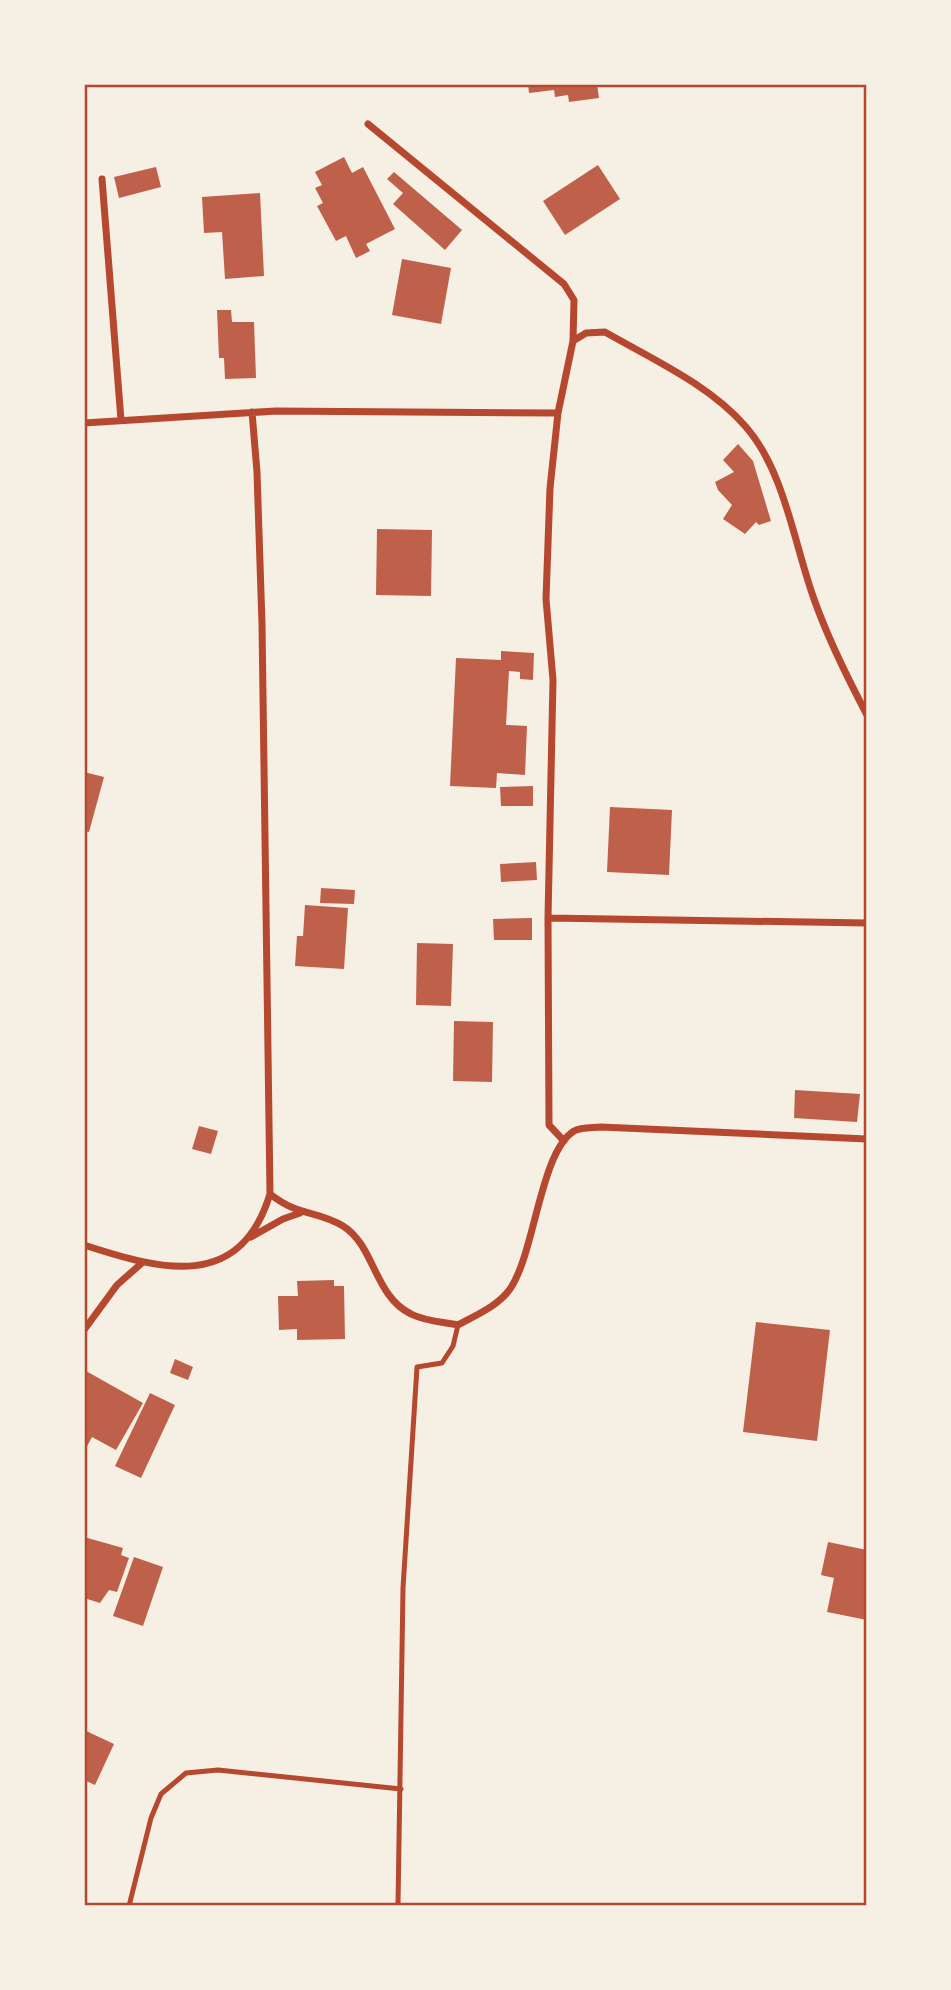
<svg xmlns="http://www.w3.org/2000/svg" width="951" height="1990" font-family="'DejaVu Sans',sans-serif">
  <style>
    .building { fill: #bf614a }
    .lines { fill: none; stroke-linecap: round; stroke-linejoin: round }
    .service { stroke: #b5482f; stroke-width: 5 }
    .minor { stroke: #b5482f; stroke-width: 7 }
    .neatline { fill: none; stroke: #b5482f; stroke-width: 2.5 }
  </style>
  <rect width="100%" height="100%" fill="#f6efe4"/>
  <!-- building -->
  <path class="building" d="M 528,84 L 597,84 L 599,98 L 569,102 L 568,95 L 555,97 L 554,90 L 529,93 Z
    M 344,157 L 352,173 L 363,167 L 395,229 L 366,244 L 370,251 L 356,258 L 346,236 L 336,241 L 317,206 L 323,203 L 315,188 L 322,185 L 315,172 Z
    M 598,165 L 620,199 L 565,235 L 543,201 Z
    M 156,167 L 161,187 L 119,198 L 114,177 Z
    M 394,172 L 462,230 L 445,250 L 393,204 L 403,193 L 387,179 Z
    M 260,193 L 264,276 L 225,279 L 222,232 L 204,233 L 202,197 Z
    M 402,259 L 451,268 L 441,324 L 392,315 Z
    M 217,310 L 231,310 L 232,322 L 254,322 L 256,378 L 225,379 L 224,358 L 219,358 Z
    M 738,444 L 753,461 L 771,521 L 759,525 L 756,522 L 745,534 L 723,519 L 732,505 L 718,490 L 715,482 L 734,472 L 723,460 Z
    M 377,529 L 432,530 L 431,596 L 376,595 Z
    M 501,651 L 534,653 L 533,680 L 520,679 L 520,672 L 509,671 L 506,725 L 527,726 L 525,775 L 497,773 L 496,788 L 450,786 L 456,658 L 501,660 Z
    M 84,772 L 104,777 L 89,832 L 84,831 Z
    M 533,786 L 533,806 L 501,806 L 500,787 Z
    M 610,807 L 672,810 L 669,875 L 607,872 Z
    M 536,862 L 537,880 L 501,882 L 500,864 Z
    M 321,888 L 355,890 L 354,904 L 320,903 Z
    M 305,905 L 348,908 L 344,969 L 295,966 L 297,936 L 303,936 Z
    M 532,918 L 532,940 L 494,940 L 493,919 Z
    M 417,943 L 453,944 L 451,1006 L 416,1005 Z
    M 454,1021 L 493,1022 L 492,1082 L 453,1081 Z
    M 795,1090 L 860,1094 L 857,1122 L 794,1118 Z
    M 199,1126 L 218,1131 L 211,1154 L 192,1149 Z
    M 334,1280 L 334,1286 L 344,1286 L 345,1339 L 297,1340 L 297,1329 L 279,1330 L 278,1296 L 298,1296 L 297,1281 Z
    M 756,1322 L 830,1330 L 817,1441 L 743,1432 Z
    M 175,1359 L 193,1367 L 188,1380 L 170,1373 Z
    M 86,1371 L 143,1403 L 116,1450 L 92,1437 L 84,1452 Z
    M 150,1393 L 175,1405 L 141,1478 L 115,1466 Z
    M 84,1537 L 123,1548 L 121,1555 L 129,1558 L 117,1592 L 109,1590 L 100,1603 L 84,1598 Z
    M 828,1542 L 867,1550 L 867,1620 L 827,1612 L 834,1578 L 821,1575 Z
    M 134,1557 L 163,1567 L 143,1626 L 113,1616 Z
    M 84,1730 L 114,1744 L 95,1785 L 84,1780 Z"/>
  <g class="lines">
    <!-- service -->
    <path class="service" d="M 398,1905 L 403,1588 L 417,1367 L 442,1363 L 453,1346 L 458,1325
      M 129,1906 L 151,1818 L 161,1794 L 186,1773 L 218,1770 L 401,1789"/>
    <!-- minor -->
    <path class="minor" d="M 368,124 L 564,284 L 574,300 L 573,341
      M 102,179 L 121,420
      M 84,423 L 276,411 L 558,413
      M 548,918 L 867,923
      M 564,1141 L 549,1125 L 548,918 L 553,680 L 546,599 L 550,488 L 558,413 L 573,341 L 586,333 L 605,332 C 652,359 710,385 746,427 C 785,472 794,544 814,599 C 828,639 847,677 867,715
      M 270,1194 C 299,1217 317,1210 343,1226 C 375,1246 374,1296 411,1314 C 424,1321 443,1322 458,1325 C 476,1315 498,1306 510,1289 C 535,1253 540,1152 574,1131 C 581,1127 593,1128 601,1127 L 867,1139
      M 251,1237 L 283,1219 L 300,1213
      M 84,1245 C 161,1270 240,1292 270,1194 L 262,624 L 257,472 L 252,412
      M 84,1330 L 117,1285 L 143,1262"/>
  </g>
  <!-- border -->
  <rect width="951" height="1990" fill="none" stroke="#f6efe4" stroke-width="172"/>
  <rect x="86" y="86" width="779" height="1818" class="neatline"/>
</svg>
